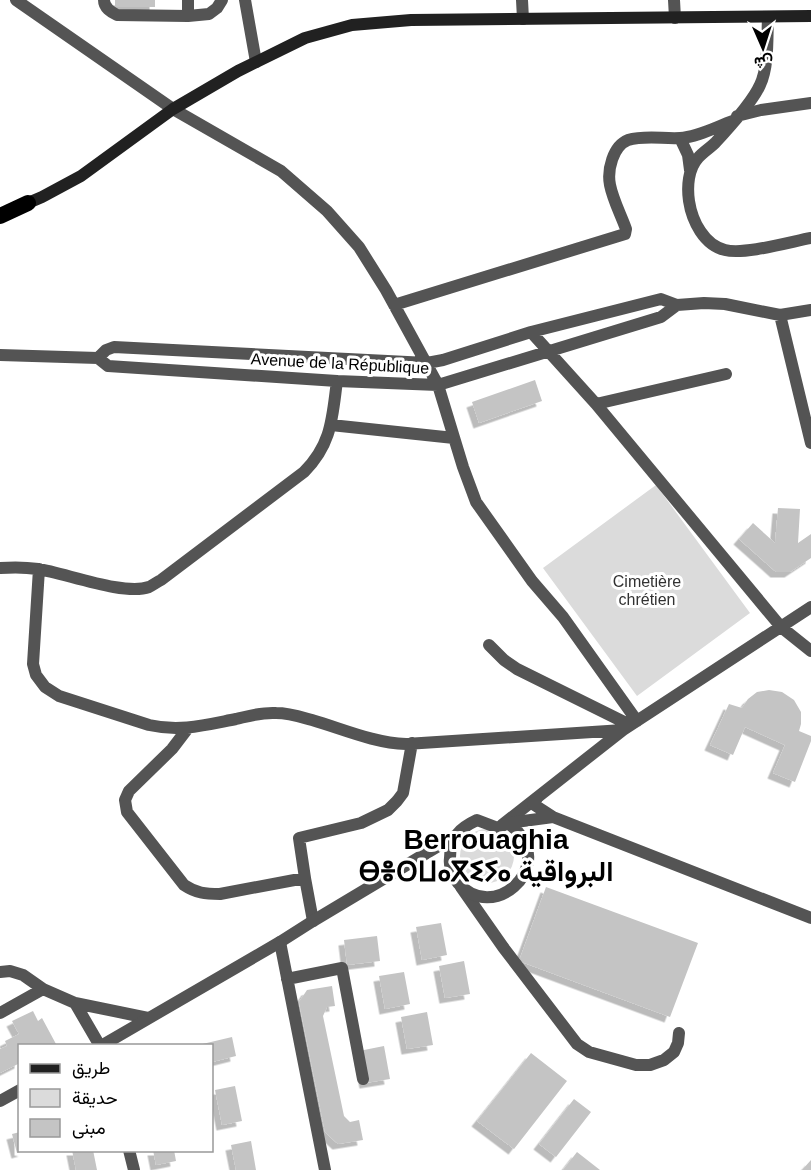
<svg xmlns="http://www.w3.org/2000/svg" width="811" height="1170" font-family="Helvetica,Vazirmatn,'Noto Sans Tifinagh',sans-serif">
  <style>
    .green { fill: #dbdbdb }
    .building { fill: #c4c4c4; filter: url(#shadow) }
    .lines { fill: none; stroke-linecap: round; stroke-linejoin: round }
    .minor { stroke: #545454; stroke-width: 12 }
    .tertiary { stroke: #545454; stroke-width: 12 }
    .secondary { stroke: #212121; stroke-width: 12 }
    .trunk { stroke: #000; stroke-width: 16 }
    .labels { text-anchor: middle; stroke-width: 6; stroke-linejoin: round; paint-order: stroke }
    .street-label { font-size: 16px; fill: #000; stroke: #fff }
    .park-label { font-size: 16px; fill: #323232; stroke: #fff }
    .town-label { font-size: 28px; font-weight: bold; fill: #000; stroke: #fff }
  </style>
  <defs>
    <filter id="shadow"><feDropShadow dx="-5.5" dy="5.5" stdDeviation="0" flood-color="#0004"/></filter>
  </defs>
  <rect width="100%" height="100%" fill="#fff"/>
  <!-- green -->
  <path class="green" d="M 656,485 L 750,613 L 637,696 L 543,568 Z
    M460 856a27 27 0 1 1 54 0a27 27 0 1 1-54 0Z"/>
  <!-- building -->
  <path class="building" d="M 115,0 L 155,0 L 155,7 L 115,7 Z
    M 535,380 L 542,401 L 479,423 L 472,402 Z
    M 778,508 L 800,509 L 798,543 L 811,534 L 811,558 L 790,572 L 776,572 L 739,539 L 753,523 L 775,543 Z
    M 769,690 L 782,692 L 794,700 L 801,712 L 801,724 L 799,731 L 811,736 L 811,741 L 795,782 L 773,773 L 785,745 L 745,727 L 733,755 L 710,745 L 729,704 L 742,708 L 748,699 L 757,692 Z
    M 546,887 L 698,943 L 670,1017 L 519,961 Z
    M 441,923 L 447,955 L 422,960 L 416,927 Z
    M 377,936 L 380,961 L 347,965 L 344,940 Z
    M 464,961 L 470,994 L 445,998 L 439,966 Z
    M 404,972 L 410,1004 L 385,1009 L 379,976 Z
    M 332,986 L 335,1006 L 327,1007 L 323,1016 L 344,1116 L 350,1122 L 359,1120 L 363,1140 L 338,1144 L 325,1132 L 299,1002 L 307,990 Z
    M 33,1011 L 38,1021 L 42,1018 L 56,1044 L 53,1046 L 20,1046 L 20,1063 L 0,1073 L 0,1049 L 7,1046 L 5,1041 L 19,1034 L 12,1021 Z
    M 427,1012 L 433,1045 L 407,1049 L 401,1017 Z
    M 232,1037 L 236,1056 L 212,1062 L 212,1046 L 194,1046 Z
    M 384,1046 L 390,1079 L 365,1083 L 359,1051 Z
    M 531,1053 L 567,1081 L 514,1149 L 477,1121 Z
    M 235,1086 L 242,1121 L 222,1125 L 215,1090 Z
    M 574,1099 L 591,1112 L 556,1157 L 539,1144 Z
    M 20,1132 L 20,1150 L 24,1151 L 17,1153 L 12,1134 Z
    M 251,1141 L 256,1170 L 236,1170 L 231,1145 Z
    M 72,1150 L 93,1150 L 97,1170 L 76,1170 Z
    M 153,1150 L 174,1150 L 176,1161 L 156,1165 Z
    M 577,1152 L 600,1170 L 563,1170 Z
    M 811,1160 L 811,1170 L 802,1170 Z"/>
  <g class="lines">
    <!-- minor -->
    <path class="minor" d="M 16,0 L 173,109 L 281,171 L 327,211 L 359,247 L 386,290 L 438,385 L 463,467 L 476,502 L 532,581 L 563,617 L 637,721
      M 104,0 C 104,8 111,12 117,15 L 188,16 L 209,14 L 217,8 L 222,0
      M 188,0 L 188,16
      M 245,0 L 256,62
      M 522,0 L 523,19
      M 674,0 L 675,18
      M 768,17 C 767,37 769,66 760,85 C 753,101 728,129 715,143 C 710,148 703,152 698,158 C 688,169 687,187 689,201 C 692,221 704,245 725,250 C 744,255 790,242 811,238
      M 737,116 L 761,110 L 811,103
      M 680,138 L 688,155 L 690,170
      M 394,305 L 625,234 L 626,229 C 621,215 613,200 610,185 C 607,170 613,146 628,140 C 645,135 663,139 680,138 C 698,137 716,127 733,121
      M 780,315 L 811,443
      M 531,332 L 596,404 L 781,627 L 811,651
      M 0,355 L 98,358 L 108,366 L 337,381 L 438,385 L 661,317 L 677,305
      M 98,358 L 106,350 L 114,347 L 427,363 L 443,360 L 531,332 L 661,299 L 677,305 L 704,303 L 725,304 L 780,315 L 811,310
      M 596,404 L 726,374
      M 331,425 L 454,438
      M 0,568 C 13,567 25,567 38,569 C 65,573 124,596 149,587 C 153,585 157,582 161,580 L 304,472 C 332,444 332,418 337,381
      M 39,569 L 33,664 L 36,675 L 45,687 L 59,696 L 149,725 C 180,732 205,725 236,719 C 249,716 262,712 276,713 C 289,713 301,717 312,720 C 343,729 374,743 406,744 L 623,730
      M 489,645 L 504,660 L 517,669 L 630,725
      M 188,728 L 172,749 L 129,791 L 125,800 L 127,812 L 184,885 C 196,893 205,894 220,894 L 305,878 L 299,838 L 361,823 L 388,810 L 397,801 L 403,793 L 412,743
      M 502,825 L 623,730 L 811,607
      M 305,878 L 313,921
      M 461,887 L 503,947 L 577,1044 L 589,1052 L 636,1065 L 650,1065 L 664,1060 L 674,1052 L 678,1043 L 679,1033
      M 280,942 L 325,1170
      M 0,972 L 10,971 L 23,975 L 43,989 L 75,1003 L 100,1046
      M 287,979 L 342,968 L 363,1079
      M 75,1003 L 148,1018
      M 0,1013 L 43,989
      M 129,1150 L 134,1170"/>
    <!-- tertiary -->
    <path class="tertiary" d="M 537,798 L 533,804 L 553,817
      M 477,820 L 498,828 L 508,823 C 511,826 516,829 518,832 C 552,870 493,923 458,883 C 452,876 449,867 450,858 C 450,837 460,828 477,820 Z
      M 508,823 L 553,817 L 811,918
      M 101,1046 L 280,942 L 313,921 L 455,836
      M 0,1101 L 20,1090"/>
    <!-- secondary -->
    <path class="secondary" d="M 21,206 L 42,197 L 81,176 L 173,109 L 238,71 L 305,38 L 352,25 L 411,20 L 811,16"/>
    <!-- trunk -->
    <path class="trunk" d="M 0,216 L 28,203"/>
  </g>
  <g class="labels">
    <!-- street labels -->
    <g class="street-label">
      <text transform="translate(340 363) rotate(3)" y="6">Avenue de la République</text>
    </g>
    <!-- park labels -->
    <g class="park-label">
      <text x="647" y="587">Cimetière<tspan x="647" dy="18">chrétien</tspan></text>
    </g>
    <!-- town labels -->
    <g class="town-label">
      <text x="486" y="849">Berrouaghia<tspan x="486" dy="32">ⴱⴻⵔⵡⴰⴳⵉⵢⴰ البرواقية</tspan></text>
    </g>
  </g>
  <!-- legend -->
  <rect x="18" y="1044" width="195" height="108" fill="#ffffff" stroke="#999999" stroke-width="1.5"/>
  <rect x="30" y="1064" width="30" height="9" fill="#212121" stroke="#999999" stroke-width="1.5"/>
  <text x="72" y="1074" font-size="18" fill="#000000">طريق</text>
  <rect x="30" y="1089" width="30" height="18" fill="#dbdbdb" stroke="#999999" stroke-width="1.5"/>
  <text x="72" y="1104" font-size="18" fill="#000000">حديقة</text>
  <rect x="30" y="1119" width="30" height="18" fill="#c4c4c4" stroke="#999999" stroke-width="1.5"/>
  <text x="72" y="1134" font-size="18" fill="#000000">مبنى</text>
  <!-- north arrow -->
  <g transform="translate(763 48) rotate(177)" stroke="#ffffff" stroke-width="4.5" paint-order="stroke">
  <path d="M0-4.5L10 22L0 15L-10 22Z" fill="#000000"/>
  <text y="-9" font-size="16" font-weight="bold" text-anchor="middle" fill="#000000">ش</text>
  </g>
</svg>
